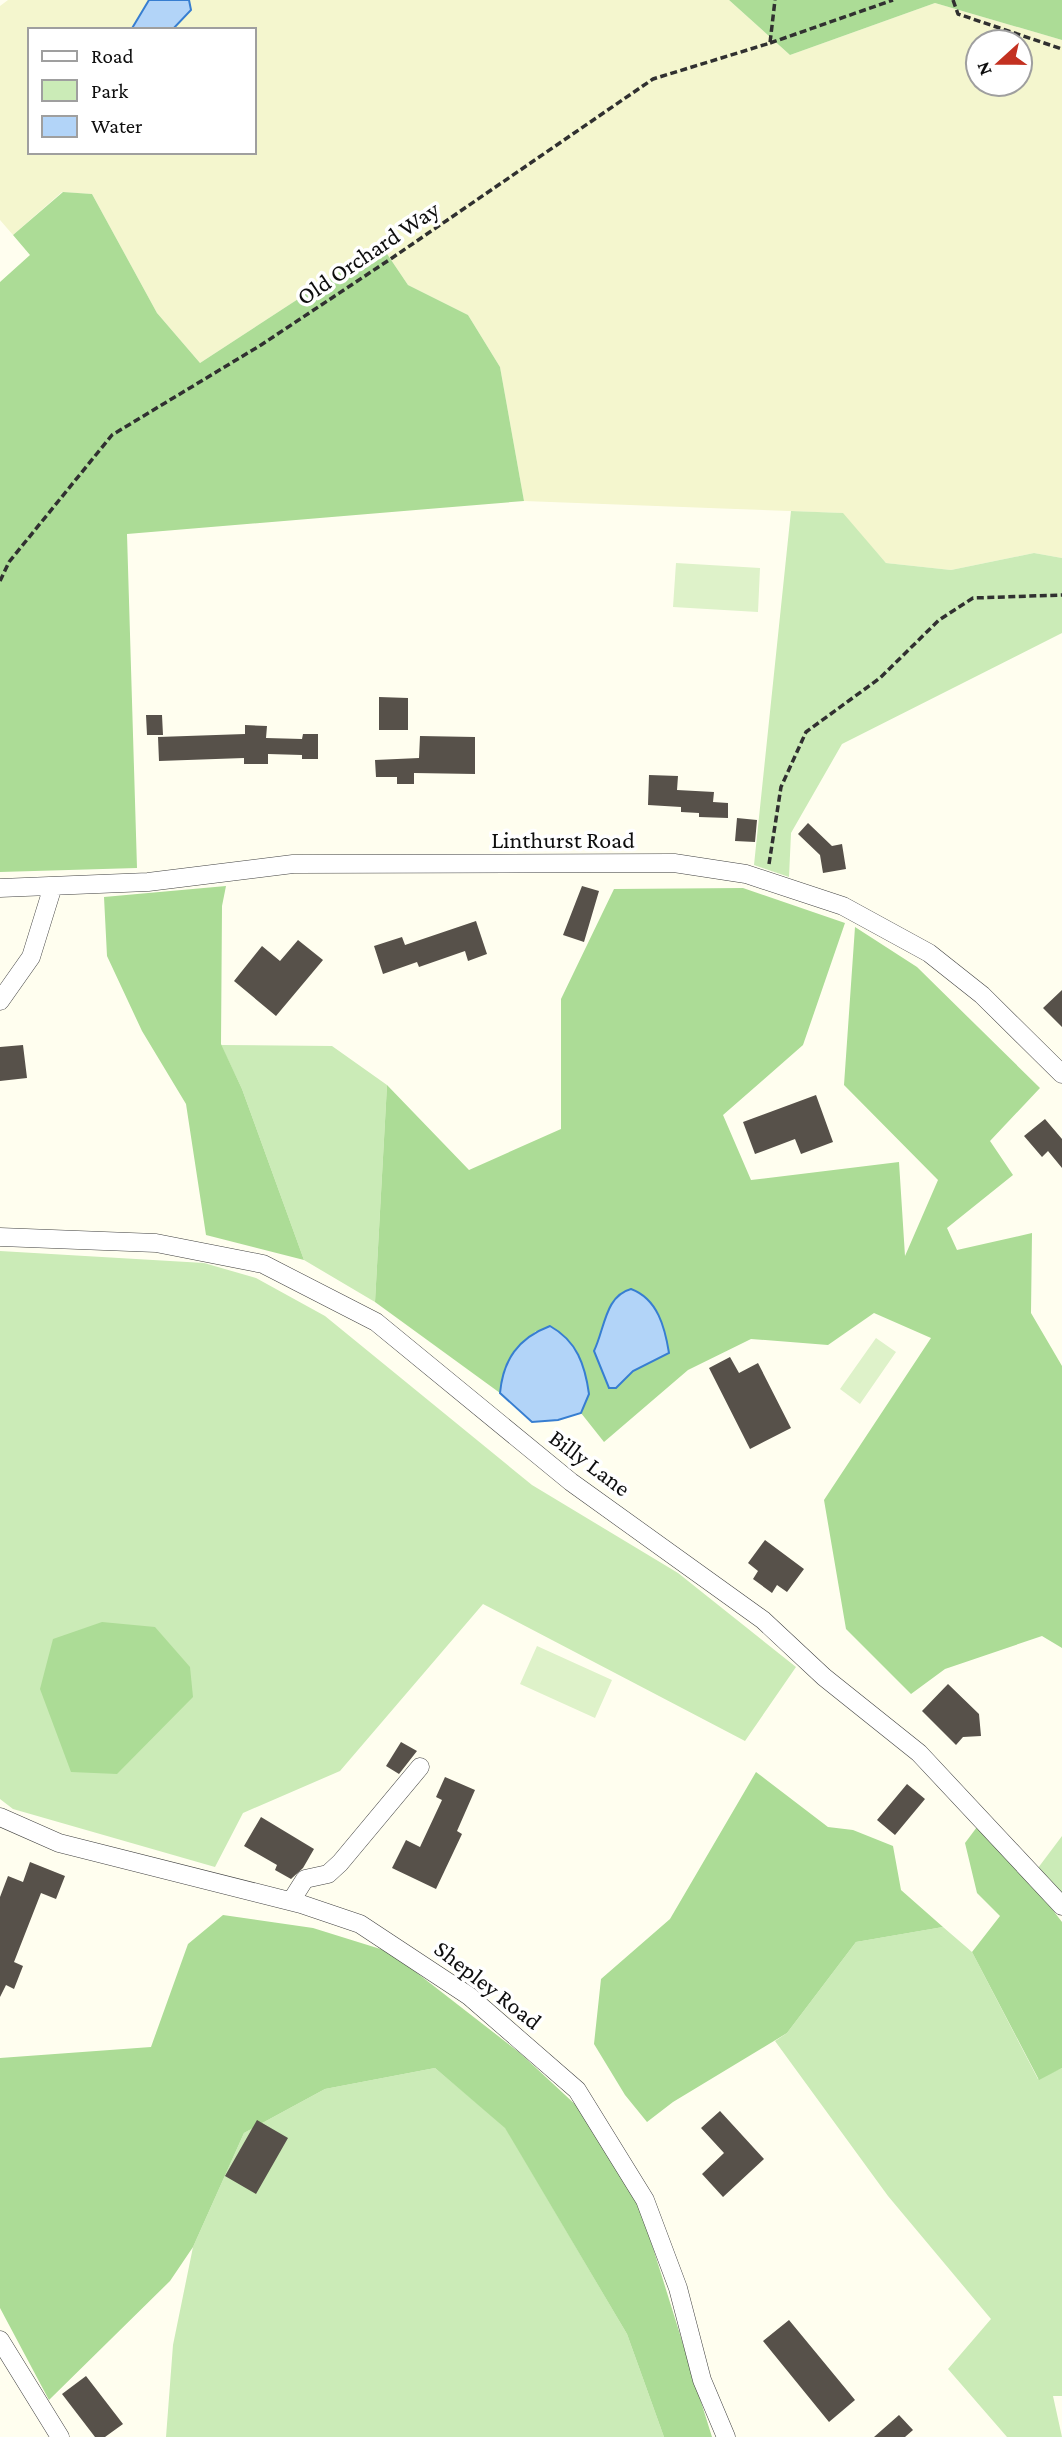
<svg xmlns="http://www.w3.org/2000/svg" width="1062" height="2437" font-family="'Crimson Pro',serif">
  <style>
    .farmland { fill: #f4f6ce; fill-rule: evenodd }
    .green { fill: #cbebb7 }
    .forest { fill: #acdc96 }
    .pitch { fill: #def2c9 }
    .water { fill: #b2d4f8; stroke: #377ed1; stroke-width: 2 }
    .building { fill: #57514a }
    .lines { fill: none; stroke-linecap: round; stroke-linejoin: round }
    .minor-casing { stroke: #414141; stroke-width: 19 }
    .path { stroke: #303030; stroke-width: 3.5; stroke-dasharray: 7 3.5; stroke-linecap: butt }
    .minor { stroke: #fff; stroke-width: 18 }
    .labels { text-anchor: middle; stroke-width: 7; stroke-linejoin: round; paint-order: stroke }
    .street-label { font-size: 24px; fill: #0e0e0e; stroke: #fff }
  </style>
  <rect width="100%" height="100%" fill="#fffeef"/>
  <!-- farmland -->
  <path class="farmland" d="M 8,0 L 729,0 L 790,55 L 935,3 L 1062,40 L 1062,558 L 1034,553 L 951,570 L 886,563 L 842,513 L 524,501 L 500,367 L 468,315 L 408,285 L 381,245 L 200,363 L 157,313 L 92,194 L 62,192 L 13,235 L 0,220 L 0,6 ZM 30,30 L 254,30 L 254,152 L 30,152 ZM 978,42 L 1020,42 L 1020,84 L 978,84 Z"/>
  <!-- green -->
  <path class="green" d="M 791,511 L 843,513 L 886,563 L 951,570 L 1034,553 L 1062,558 L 1062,633 L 842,744 L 791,833 L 789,877 L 754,865 Z
    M 221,1045 L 332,1046 L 387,1085 L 375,1302 L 304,1260 L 242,1089 Z
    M 0,1251 L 204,1263 L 256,1278 L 325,1316 L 532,1485 L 678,1573 L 796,1667 L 745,1741 L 483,1604 L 340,1771 L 243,1813 L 215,1867 L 13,1809 L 0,1799 Z
    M 1062,1836 L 1062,1893 L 1038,1868 Z
    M 943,1927 L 972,1952 L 1038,2079 L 1062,2068 L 1062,2396 L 1053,2396 L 1062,2437 L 1007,2437 L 948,2369 L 991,2319 L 888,2196 L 775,2041 L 787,2033 L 856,1942 Z
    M 435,2068 L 505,2127 L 627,2334 L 664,2437 L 166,2437 L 173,2345 L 193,2247 L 244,2133 L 325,2089 Z"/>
  <!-- forest -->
  <path class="forest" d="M 729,0 L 1062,0 L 1062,40 L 935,3 L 790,55 Z
    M 63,192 L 92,194 L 157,313 L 200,363 L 381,245 L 408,285 L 468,315 L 500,367 L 524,501 L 127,534 L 137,868 L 0,872 L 0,282 L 30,255 L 13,235 Z
    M 226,886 L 222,906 L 221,1044 L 242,1089 L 304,1260 L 206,1235 L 186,1104 L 142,1031 L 107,956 L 104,897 Z
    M 743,888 L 845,923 L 803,1045 L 723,1115 L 751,1180 L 899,1162 L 905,1256 L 938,1180 L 844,1085 L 855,927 L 917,967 L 1040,1088 L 990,1141 L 1013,1175 L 947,1228 L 957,1250 L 1032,1233 L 1031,1313 L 1062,1366 L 1062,1648 L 1042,1636 L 945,1669 L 911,1694 L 846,1629 L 824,1500 L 931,1338 L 874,1313 L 828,1345 L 751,1339 L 688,1370 L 604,1442 L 581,1413 L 589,1394 L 536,1331 C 512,1351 503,1363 500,1393 L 375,1302 L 387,1085 L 469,1170 L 561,1129 L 561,999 L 614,889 Z
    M 102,1622 L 155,1627 L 190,1667 L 193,1697 L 117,1774 L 71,1772 L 40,1689 L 53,1639 Z
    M 756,1772 L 828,1827 L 853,1830 L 893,1846 L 901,1890 L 943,1927 L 856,1942 L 787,2033 L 673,2102 L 647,2122 L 625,2095 L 594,2044 L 601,1979 L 670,1919 Z
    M 977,1827 L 1029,1879 L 1062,1922 L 1062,2068 L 1039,2080 L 972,1952 L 1000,1916 L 977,1893 L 965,1843 Z
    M 223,1915 L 313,1928 L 390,1952 L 520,2053 L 579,2108 L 639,2203 L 712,2437 L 664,2437 L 627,2334 L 505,2128 L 435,2068 L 325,2089 L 244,2133 L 193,2247 L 170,2281 L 49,2400 L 0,2308 L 0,2058 L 151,2047 L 188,1944 Z"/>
  <!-- pitch -->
  <path class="pitch" d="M 676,563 L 760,568 L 758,612 L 673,607 Z
    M 876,1338 L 896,1352 L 860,1404 L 840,1389 Z
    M 537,1646 L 612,1680 L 595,1718 L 520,1684 Z"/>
  <!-- water -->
  <path class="water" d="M 149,0 L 189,0 L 191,10 L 172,30 L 131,30 Z
    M 631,1289 C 658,1299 665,1328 669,1353 L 633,1371 L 616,1388 L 609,1388 L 594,1351 C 605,1328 605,1296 631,1289 Z
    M 550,1326 C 577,1341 585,1365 589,1394 L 581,1413 L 558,1420 L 532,1422 L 500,1393 C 503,1360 518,1338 550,1326 Z"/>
  <!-- building -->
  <path class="building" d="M 379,697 L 408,698 L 408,730 L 379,730 Z
    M 146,715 L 162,715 L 163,735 L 147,735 Z
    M 245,725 L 267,726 L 266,738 L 302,739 L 303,734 L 318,734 L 318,759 L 302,759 L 302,755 L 268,754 L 268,764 L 244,764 L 244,758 L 159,761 L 158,737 L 245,734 Z
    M 420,736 L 475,737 L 475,774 L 414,773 L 414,784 L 397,784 L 397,777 L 376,777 L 375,760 L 419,758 Z
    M 649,775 L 678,776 L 677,790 L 714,792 L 713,802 L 728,803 L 728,818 L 699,817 L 699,813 L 681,812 L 681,807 L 648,805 Z
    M 737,818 L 757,820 L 755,842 L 735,841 Z
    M 808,823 L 832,846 L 842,844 L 846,869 L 823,873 L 820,855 L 798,834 Z
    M 582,886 L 599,891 L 584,942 L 563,935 Z
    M 476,921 L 487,954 L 468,961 L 465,951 L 419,967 L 417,962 L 383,974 L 374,946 L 402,937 L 405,945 Z
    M 298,940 L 323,960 L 276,1016 L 234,981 L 262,946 L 280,961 Z
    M 1062,990 L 1062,1027 L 1043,1008 Z
    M 23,1045 L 27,1078 L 0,1081 L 0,1047 Z
    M 816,1095 L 833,1142 L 801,1154 L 795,1139 L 755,1154 L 743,1122 Z
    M 1045,1119 L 1062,1139 L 1062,1168 L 1048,1151 L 1042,1157 L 1024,1136 Z
    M 730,1357 L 739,1373 L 758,1363 L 791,1428 L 750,1449 L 709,1368 Z
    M 765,1540 L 804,1569 L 787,1592 L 777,1585 L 772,1593 L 753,1579 L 758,1571 L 748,1563 Z
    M 948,1684 L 979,1714 L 981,1736 L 963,1737 L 956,1745 L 922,1711 Z
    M 401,1742 L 417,1751 L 399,1774 L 386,1766 Z
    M 445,1777 L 475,1790 L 457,1831 L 462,1834 L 436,1889 L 392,1868 L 406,1840 L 420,1847 L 442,1800 L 436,1797 Z
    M 907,1784 L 925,1799 L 895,1835 L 877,1820 Z
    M 261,1817 L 314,1849 L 303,1868 L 291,1879 L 275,1870 L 277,1865 L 244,1846 Z
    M 30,1862 L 65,1876 L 56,1899 L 41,1893 L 14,1962 L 23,1966 L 14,1989 L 6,1985 L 0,1997 L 0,1897 L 8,1876 L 23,1882 Z
    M 720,2111 L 764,2159 L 723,2197 L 702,2174 L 724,2153 L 701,2128 Z
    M 257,2120 L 288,2138 L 256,2194 L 225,2176 Z
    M 789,2320 L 855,2400 L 829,2422 L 763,2341 Z
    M 86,2376 L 123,2424 L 105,2437 L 95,2437 L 62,2394 Z
    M 899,2415 L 913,2430 L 905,2437 L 874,2437 Z"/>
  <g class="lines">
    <defs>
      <path id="minor" d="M 0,888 L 148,882 L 293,864 L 674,863 L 746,874 L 843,906 L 929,953 L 982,995 L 1062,1074
        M 0,1001 L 31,957 L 53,886
        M 0,1237 L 156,1243 L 263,1264 L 376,1322 L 571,1482 L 763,1620 L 824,1677 L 919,1753 L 1062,1906
        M 0,1817 L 59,1843 L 301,1904 L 360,1924 L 469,1996 L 577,2090 L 645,2200 L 678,2288 L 702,2380 L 726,2437
        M 291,1901 L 305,1879 L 328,1874 L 340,1863 L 420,1767
        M 0,2340 L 60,2437"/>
    </defs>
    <!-- minor casing -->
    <use href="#minor" class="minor-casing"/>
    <!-- path -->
    <path class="path" d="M 953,0 L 958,14 L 1062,49
      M 770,43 L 893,0
      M 0,581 L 9,562 L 112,435 L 261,345 L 392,258 L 653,79 L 770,43 L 775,0
      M 769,864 L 781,787 L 806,732 L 880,678 L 939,620 L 973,598 L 1062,595"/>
    <!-- minor -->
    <use href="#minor" class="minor"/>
  </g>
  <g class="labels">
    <!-- street labels -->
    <g class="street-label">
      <text transform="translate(368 253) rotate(-34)" y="8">Old Orchard Way</text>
      <text x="563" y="848">Linthurst Road</text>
      <text transform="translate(590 1463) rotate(37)" y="8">Billy Lane</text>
      <text transform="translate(488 1985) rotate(38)" y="8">Shepley Road</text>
    </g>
  </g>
  <!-- legend -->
  <rect x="28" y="28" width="228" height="126" fill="#ffffff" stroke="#9f9f9f" stroke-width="2"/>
  <rect x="42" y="51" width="35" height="10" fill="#ffffff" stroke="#9f9f9f" stroke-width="2"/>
  <text x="91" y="63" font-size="21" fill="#0e0e0e">Road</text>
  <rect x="42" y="80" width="35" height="21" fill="#cbebb7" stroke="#9f9f9f" stroke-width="2"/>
  <text x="91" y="98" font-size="21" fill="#0e0e0e">Park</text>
  <rect x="42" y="116" width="35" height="21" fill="#b2d4f8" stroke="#9f9f9f" stroke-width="2"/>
  <text x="91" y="133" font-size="21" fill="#0e0e0e">Water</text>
  <!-- north arrow -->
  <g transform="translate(999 63) rotate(249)"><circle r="33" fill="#ffffff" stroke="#9f9f9f" stroke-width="2"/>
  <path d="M0-5L12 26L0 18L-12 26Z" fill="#c33121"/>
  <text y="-10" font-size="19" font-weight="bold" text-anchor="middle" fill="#0e0e0e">N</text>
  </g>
</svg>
